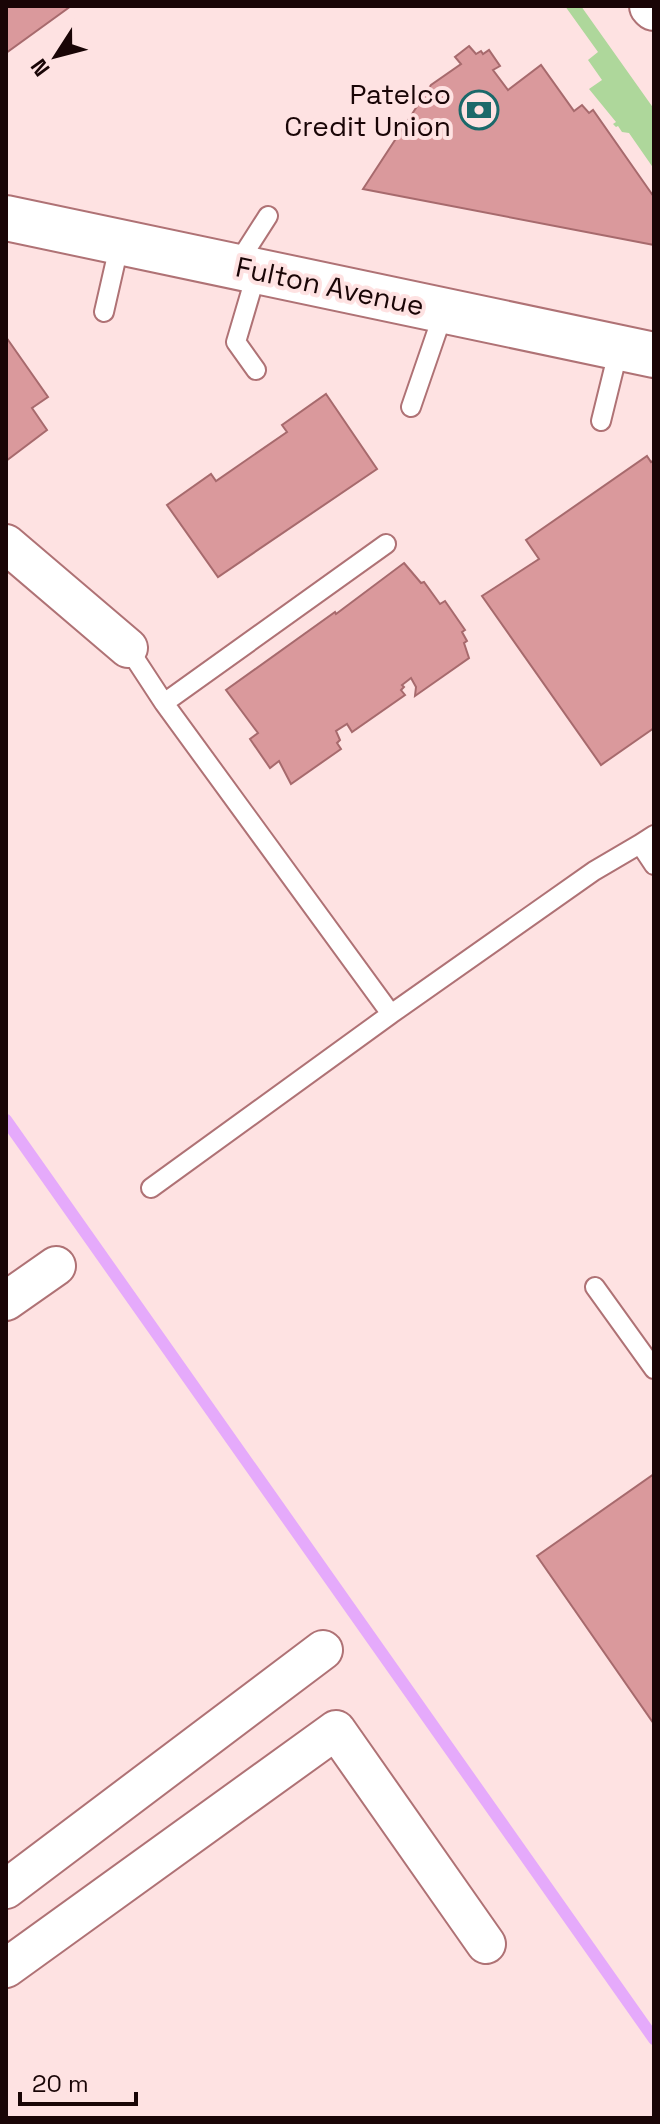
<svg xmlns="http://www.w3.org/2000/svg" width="660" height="2124" font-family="'Space Grotesk',sans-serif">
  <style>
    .green { fill: #aed79b }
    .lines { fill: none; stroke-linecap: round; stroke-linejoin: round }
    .stream { stroke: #e5aafb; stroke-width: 12 }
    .building { fill: #da999c; stroke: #a76a6d; stroke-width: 2 }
    .service-casing { stroke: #af7275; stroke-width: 22 }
    .minor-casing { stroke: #af7275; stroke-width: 42 }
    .tertiary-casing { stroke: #af7275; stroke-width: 48 }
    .primary-casing { stroke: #af7275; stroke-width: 48 }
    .service { stroke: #fff; stroke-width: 18 }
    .minor { stroke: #fff; stroke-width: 38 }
    .tertiary { stroke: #fff; stroke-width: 44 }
    .primary { stroke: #fff; stroke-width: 44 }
    .labels { text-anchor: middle; stroke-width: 8; stroke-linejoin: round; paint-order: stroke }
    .poi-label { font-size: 28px; fill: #190506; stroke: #fee2e2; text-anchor: end }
    .street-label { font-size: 28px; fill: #190506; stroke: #fee2e2 }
  </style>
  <rect width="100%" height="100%" fill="#fee2e2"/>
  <!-- green -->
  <path class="green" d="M 565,6 L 581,6 L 654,109 L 654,169 L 629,133 L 622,132 L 618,126 L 616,127 L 613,124 L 616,122 L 589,89 L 602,80 L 588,60 L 598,52 Z"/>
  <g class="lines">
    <!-- stream -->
    <path class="stream" d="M 6,1120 L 654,2039"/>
  </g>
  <!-- building -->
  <path class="building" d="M 6,6 L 71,6 L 6,53 Z
    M 469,46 L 476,54 L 481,51 L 483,54 L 489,50 L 500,66 L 493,70 L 508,90 L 541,65 L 574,111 L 582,105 L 589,113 L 593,110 L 654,197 L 654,245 L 363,189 L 431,85 L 461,64 L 455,57 Z
    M 6,337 L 48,397 L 32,408 L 47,430 L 6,461 Z
    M 326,394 L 377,469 L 218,577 L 167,505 L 211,474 L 216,481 L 287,432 L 282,425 Z
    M 647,456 L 651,462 L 654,460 L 654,728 L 601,765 L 482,596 L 539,559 L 526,540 Z
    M 404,563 L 421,583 L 424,582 L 440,604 L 445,601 L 465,630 L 462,632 L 467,641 L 464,643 L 469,658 L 415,696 L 416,687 L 411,678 L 402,685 L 404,687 L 401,690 L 405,695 L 352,732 L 347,724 L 336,731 L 340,740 L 337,743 L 341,749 L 291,784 L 279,761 L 270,768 L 250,739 L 258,733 L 226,690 L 335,612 L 336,614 Z
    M 654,1474 L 654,1724 L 537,1556 Z"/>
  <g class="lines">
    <defs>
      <path id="service" d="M 236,266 L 268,216
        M 104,312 L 120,242
        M 256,370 L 236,342 L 257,271
        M 411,407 L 444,311
        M 601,421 L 619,348
        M 128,648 L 164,703 L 386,544
        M 654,835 L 640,844 L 654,865
        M 391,1014 L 594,871 L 640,844
        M 151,1188 L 391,1014 L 164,703
        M 595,1287 L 654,1369"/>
      <path id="minor" d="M 6,544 L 128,648
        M 6,1301 L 56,1266
        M 6,1889 L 323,1650
        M 6,1968 L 336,1730 L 486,1944"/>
      <path id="tertiary" d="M 6,218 L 654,355"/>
      <path id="primary" d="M 652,6 L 654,8"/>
    </defs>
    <!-- service casing -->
    <use href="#service" class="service-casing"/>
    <!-- minor casing -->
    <use href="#minor" class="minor-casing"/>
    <!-- tertiary casing -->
    <use href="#tertiary" class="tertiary-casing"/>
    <!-- primary casing -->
    <use href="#primary" class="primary-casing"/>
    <!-- service -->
    <use href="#service" class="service"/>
    <!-- minor -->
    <use href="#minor" class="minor"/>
    <!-- tertiary -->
    <use href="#tertiary" class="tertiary"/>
    <!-- primary -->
    <use href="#primary" class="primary"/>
  </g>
  <!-- icons -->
  <defs>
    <symbol id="bank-ring" viewBox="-11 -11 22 22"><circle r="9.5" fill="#fee2e2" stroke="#1b696a" stroke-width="1.5"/><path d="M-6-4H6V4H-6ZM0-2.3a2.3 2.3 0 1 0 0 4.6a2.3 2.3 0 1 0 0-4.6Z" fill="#1b696a"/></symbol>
  </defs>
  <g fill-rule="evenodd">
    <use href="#bank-ring" x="457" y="88" width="44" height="44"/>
  </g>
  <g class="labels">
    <!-- poi labels -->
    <g class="poi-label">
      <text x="451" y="104">Patelco<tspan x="451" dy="32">Credit Union</tspan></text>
    </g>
    <!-- street labels -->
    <g class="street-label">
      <text transform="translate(330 286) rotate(12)" y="10">Fulton Avenue</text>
    </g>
  </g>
  <!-- border -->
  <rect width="660" height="2124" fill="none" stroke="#190506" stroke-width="16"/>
  <!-- north arrow -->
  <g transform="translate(56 56) rotate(234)" stroke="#fee2e2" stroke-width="6" paint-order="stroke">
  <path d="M0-6L14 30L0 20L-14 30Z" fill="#190506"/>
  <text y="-12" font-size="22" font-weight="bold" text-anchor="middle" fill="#190506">N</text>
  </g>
  <!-- scale -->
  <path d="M20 2092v12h116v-12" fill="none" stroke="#190506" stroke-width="4"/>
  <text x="32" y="2092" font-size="24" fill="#190506" stroke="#fee2e2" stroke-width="6" paint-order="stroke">20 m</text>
</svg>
